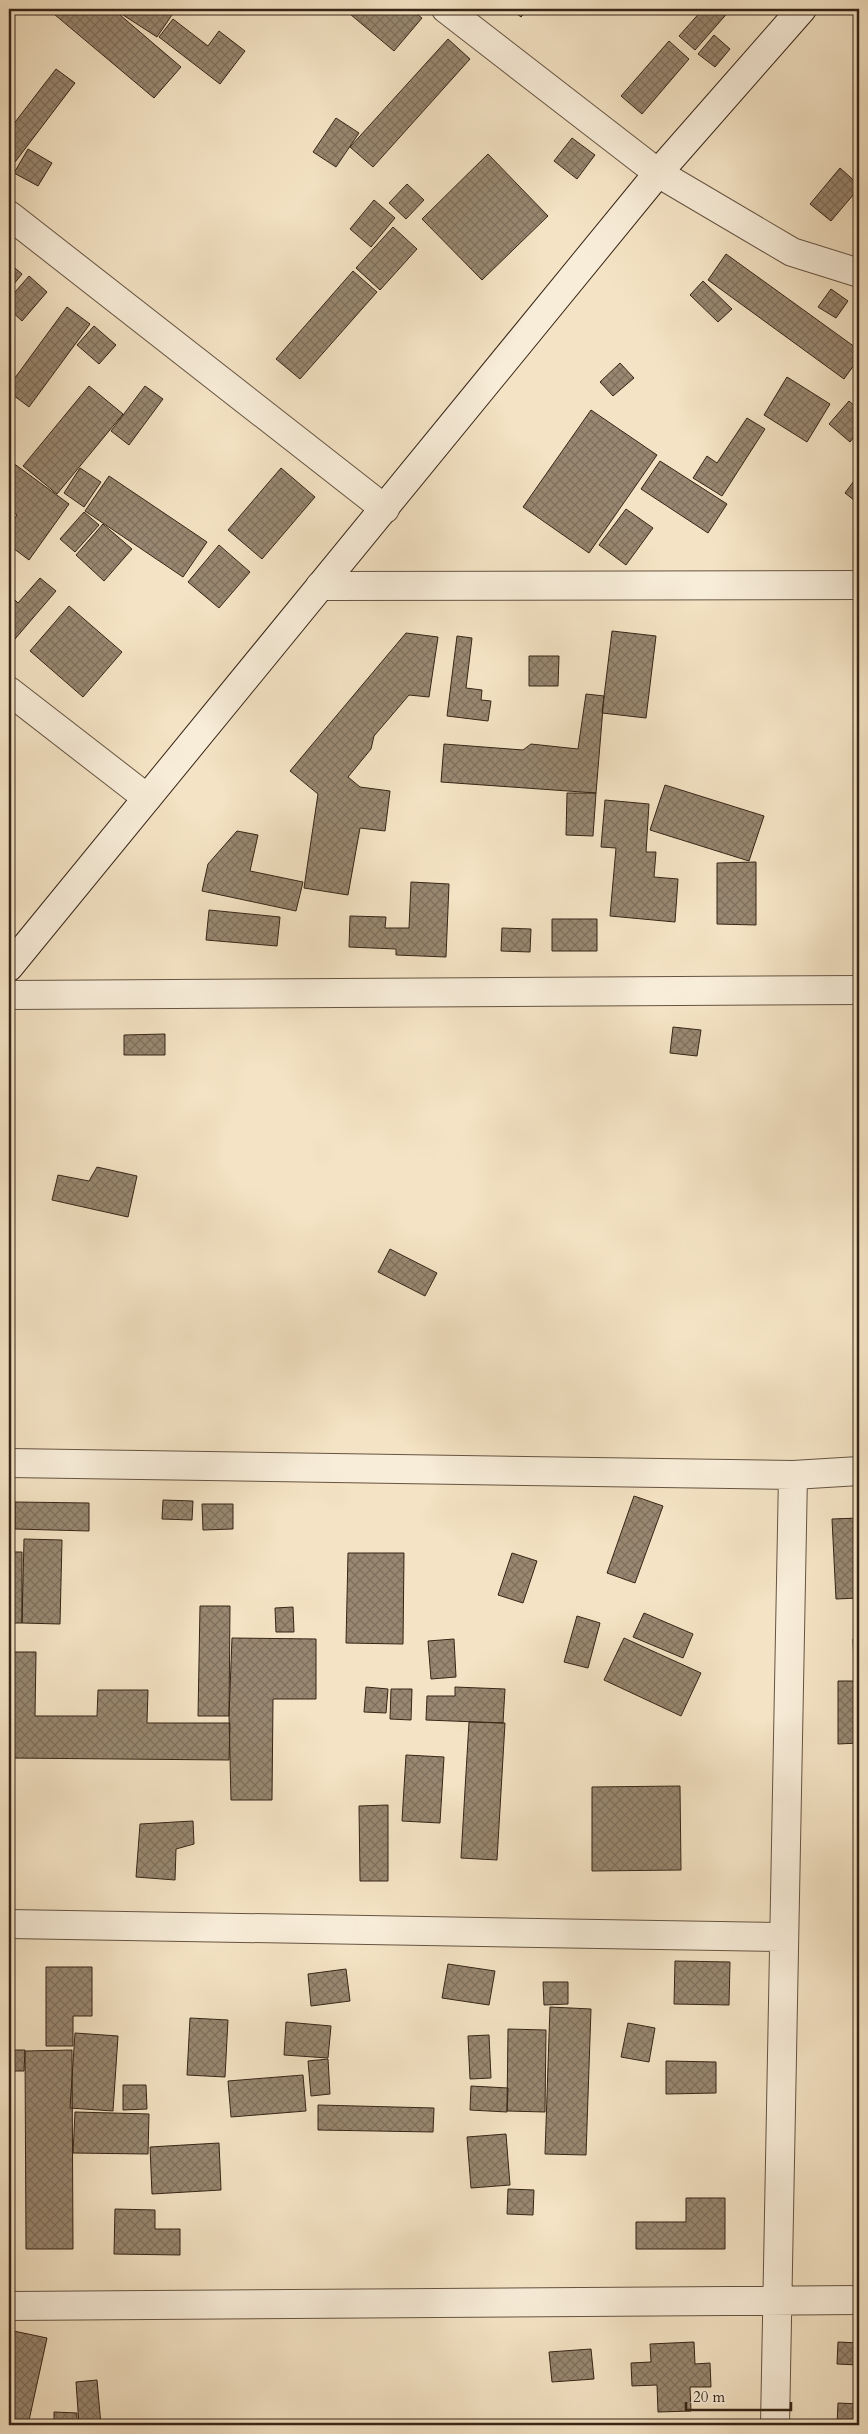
<svg xmlns="http://www.w3.org/2000/svg" width="868" height="2434" font-family="Cardo,serif">
  <style>
    .building { fill: url(#building-cross-hatch); stroke: #372517 }
    .lines { fill: none; stroke-linecap: round; stroke-linejoin: round }
    .street-casing { stroke: #665442; stroke-width: 30 }
    .secondary-casing { stroke: #372517; stroke-width: 30 }
    .street { stroke: #f8edd9; stroke-width: 28 }
    .secondary { stroke: #f8edd9; stroke-width: 28 }
  </style>
  <defs>
    <pattern id="building-cross-hatch" width="8" height="8" patternUnits="userSpaceOnUse" patternTransform="scale(1.25)"><rect width="8" height="8" fill="#998871"/><path d="M0 0l8 8M0 8l8-8" fill="none" stroke="#7e6f5c"/></pattern>
  </defs>
  <rect width="100%" height="100%" fill="#f4e3c4"/>
  <filter id="stains"><feTurbulence type="fractalNoise" baseFrequency=".004" numOctaves="4"/><feColorMatrix values="0 0 0 0 .2 0 0 0 0 .09 0 0 0 0 .02 0 0 0 .5 -.17"/></filter>
  <radialGradient id="worn" r=".72"><stop offset=".6" stop-color="#630" stop-opacity="0"/><stop offset="1" stop-color="#630" stop-opacity=".3"/></radialGradient>
  <!-- building -->
  <path class="building" d="M 48,9 L 113,9 L 181,67 L 154,98 Z
    M 123,9 L 176,9 L 157,37 L 120,13 Z
    M 344,9 L 410,9 L 422,18 L 394,51 Z
    M 511,9 L 528,9 L 521,17 Z
    M 703,9 L 731,9 L 695,50 L 679,36 Z
    M 173,19 L 208,46 L 219,31 L 245,51 L 220,84 L 159,37 Z
    M 714,35 L 730,49 L 715,67 L 698,54 Z
    M 448,39 L 470,59 L 373,167 L 350,147 Z
    M 669,41 L 689,59 L 642,114 L 621,96 Z
    M 56,69 L 75,83 L 15,162 L 9,158 L 9,130 Z
    M 336,118 L 359,133 L 336,167 L 313,152 Z
    M 572,138 L 595,155 L 577,179 L 554,161 Z
    M 28,149 L 52,163 L 38,186 L 14,173 Z
    M 488,154 L 548,216 L 482,280 L 422,219 Z
    M 840,168 L 859,185 L 859,188 L 831,221 L 810,204 Z
    M 407,184 L 424,200 L 406,219 L 389,203 Z
    M 374,200 L 395,218 L 371,247 L 350,229 Z
    M 393,227 L 417,249 L 380,290 L 356,268 Z
    M 726,254 L 859,350 L 859,358 L 844,379 L 708,280 Z
    M 9,263 L 22,274 L 9,290 Z
    M 353,271 L 377,292 L 300,379 L 276,359 Z
    M 29,276 L 47,292 L 22,321 L 9,309 L 9,299 Z
    M 703,281 L 732,309 L 718,322 L 690,295 Z
    M 831,289 L 848,301 L 836,318 L 818,307 Z
    M 67,307 L 90,324 L 29,407 L 9,392 L 9,386 Z
    M 94,326 L 116,345 L 99,364 L 77,345 Z
    M 620,363 L 634,378 L 613,396 L 600,382 Z
    M 787,377 L 830,404 L 807,442 L 764,415 Z
    M 89,386 L 123,414 L 57,494 L 23,466 Z
    M 145,386 L 163,399 L 129,445 L 111,431 Z
    M 849,401 L 859,410 L 859,431 L 850,442 L 829,424 Z
    M 591,410 L 657,455 L 589,553 L 523,507 Z
    M 747,418 L 765,429 L 722,496 L 693,478 L 707,456 L 717,463 Z
    M 9,460 L 69,504 L 29,560 L 9,545 L 9,527 L 17,515 L 9,509 Z
    M 660,461 L 727,504 L 708,533 L 641,489 Z
    M 80,468 L 101,482 L 84,507 L 64,493 Z
    M 281,468 L 315,497 L 262,559 L 228,530 Z
    M 859,474 L 859,504 L 845,493 Z
    M 109,476 L 207,542 L 183,577 L 85,511 Z
    M 626,509 L 653,528 L 626,565 L 599,545 Z
    M 84,512 L 99,525 L 75,552 L 60,539 Z
    M 103,524 L 132,549 L 104,581 L 76,555 Z
    M 219,545 L 250,572 L 219,608 L 188,582 Z
    M 40,578 L 56,591 L 9,646 L 9,594 L 18,603 Z
    M 69,606 L 122,652 L 83,697 L 30,651 Z
    M 612,631 L 656,636 L 646,718 L 602,713 Z
    M 406,633 L 438,637 L 429,697 L 409,695 L 374,736 L 371,749 L 348,777 L 360,787 L 390,791 L 385,831 L 360,828 L 348,895 L 304,888 L 318,794 L 290,771 Z
    M 457,636 L 472,638 L 466,688 L 482,690 L 481,700 L 491,701 L 488,721 L 447,716 Z
    M 529,656 L 559,656 L 558,686 L 529,686 Z
    M 586,694 L 604,696 L 596,793 L 441,782 L 444,744 L 523,750 L 531,744 L 578,749 Z
    M 665,785 L 764,816 L 749,861 L 650,830 Z
    M 567,793 L 596,793 L 593,836 L 566,835 Z
    M 605,800 L 649,804 L 646,852 L 656,852 L 654,877 L 678,879 L 675,922 L 610,916 L 616,848 L 601,847 Z
    M 237,831 L 258,835 L 250,871 L 303,882 L 296,911 L 202,891 L 208,864 Z
    M 756,862 L 756,925 L 717,924 L 717,863 Z
    M 411,882 L 449,884 L 446,957 L 396,955 L 396,949 L 349,947 L 350,916 L 386,917 L 385,928 L 409,928 Z
    M 209,910 L 280,917 L 277,946 L 206,940 Z
    M 552,919 L 597,919 L 597,951 L 552,951 Z
    M 502,928 L 531,929 L 530,952 L 501,951 Z
    M 673,1027 L 701,1030 L 697,1056 L 670,1053 Z
    M 165,1034 L 165,1055 L 124,1055 L 124,1035 Z
    M 97,1167 L 137,1176 L 128,1217 L 52,1200 L 58,1175 L 89,1181 Z
    M 390,1249 L 437,1273 L 425,1296 L 378,1272 Z
    M 634,1496 L 663,1506 L 635,1583 L 607,1573 Z
    M 163,1500 L 193,1501 L 192,1520 L 162,1519 Z
    M 15,1502 L 89,1503 L 89,1531 L 15,1529 Z
    M 202,1504 L 233,1504 L 233,1529 L 203,1530 Z
    M 859,1518 L 859,1598 L 836,1599 L 832,1519 Z
    M 24,1539 L 62,1540 L 60,1624 L 22,1623 Z
    M 9,1552 L 22,1552 L 22,1623 L 9,1623 Z
    M 348,1553 L 404,1553 L 403,1644 L 346,1643 Z
    M 512,1553 L 537,1561 L 523,1603 L 498,1595 Z
    M 200,1606 L 230,1606 L 229,1716 L 198,1716 Z
    M 293,1607 L 294,1632 L 276,1632 L 275,1608 Z
    M 644,1613 L 693,1634 L 683,1658 L 633,1637 Z
    M 577,1616 L 600,1623 L 588,1668 L 564,1662 Z
    M 232,1638 L 316,1639 L 316,1699 L 273,1699 L 272,1800 L 231,1800 L 229,1716 Z
    M 624,1638 L 701,1673 L 681,1716 L 604,1680 Z
    M 454,1639 L 456,1677 L 431,1679 L 428,1641 Z
    M 853,1639 L 859,1639 L 859,1664 L 854,1665 Z
    M 10,1652 L 36,1652 L 35,1716 L 97,1716 L 98,1690 L 148,1690 L 147,1723 L 230,1723 L 229,1760 L 9,1758 Z
    M 838,1681 L 859,1681 L 859,1743 L 838,1744 Z
    M 366,1687 L 388,1689 L 386,1713 L 364,1712 Z
    M 455,1687 L 505,1689 L 503,1723 L 426,1720 L 427,1696 L 455,1696 Z
    M 391,1689 L 412,1689 L 411,1720 L 390,1719 Z
    M 469,1722 L 505,1723 L 497,1860 L 461,1858 Z
    M 406,1755 L 444,1757 L 440,1823 L 402,1821 Z
    M 680,1786 L 681,1870 L 592,1871 L 592,1787 Z
    M 388,1805 L 388,1881 L 360,1881 L 359,1806 Z
    M 193,1821 L 194,1844 L 176,1849 L 175,1880 L 136,1877 L 140,1824 Z
    M 675,1961 L 730,1962 L 729,2005 L 674,2004 Z
    M 448,1964 L 495,1971 L 489,2005 L 442,1998 Z
    M 46,1967 L 92,1967 L 92,2016 L 73,2016 L 73,2046 L 46,2046 Z
    M 346,1969 L 350,2001 L 311,2006 L 308,1974 Z
    M 543,1982 L 568,1982 L 568,2004 L 544,2005 Z
    M 550,2007 L 591,2009 L 586,2155 L 545,2154 Z
    M 190,2018 L 228,2020 L 225,2077 L 187,2075 Z
    M 286,2022 L 331,2026 L 328,2058 L 284,2055 Z
    M 628,2023 L 655,2028 L 649,2062 L 621,2057 Z
    M 508,2029 L 546,2030 L 545,2112 L 507,2111 Z
    M 75,2033 L 118,2036 L 113,2111 L 70,2108 Z
    M 489,2035 L 491,2078 L 470,2079 L 468,2036 Z
    M 9,2050 L 25,2050 L 24,2071 L 9,2071 Z
    M 72,2050 L 73,2249 L 26,2249 L 25,2051 Z
    M 328,2059 L 330,2094 L 311,2096 L 308,2061 Z
    M 666,2061 L 716,2062 L 716,2093 L 666,2094 Z
    M 303,2075 L 306,2111 L 231,2117 L 228,2081 Z
    M 123,2085 L 146,2085 L 147,2109 L 123,2110 Z
    M 471,2086 L 508,2088 L 507,2112 L 470,2110 Z
    M 318,2105 L 434,2108 L 433,2132 L 318,2130 Z
    M 75,2112 L 149,2114 L 148,2154 L 73,2153 Z
    M 506,2134 L 510,2185 L 471,2188 L 467,2137 Z
    M 219,2143 L 221,2190 L 152,2194 L 150,2147 Z
    M 508,2189 L 534,2190 L 533,2215 L 507,2214 Z
    M 686,2198 L 725,2198 L 725,2249 L 636,2249 L 636,2222 L 686,2222 Z
    M 115,2209 L 155,2210 L 155,2229 L 180,2229 L 180,2255 L 114,2254 Z
    M 9,2330 L 47,2338 L 28,2425 L 9,2425 Z
    M 694,2342 L 695,2364 L 710,2363 L 711,2387 L 690,2387 L 691,2411 L 658,2412 L 657,2385 L 632,2386 L 631,2363 L 651,2362 L 650,2344 Z
    M 838,2342 L 859,2343 L 859,2365 L 837,2364 Z
    M 591,2349 L 594,2379 L 552,2382 L 549,2352 Z
    M 97,2380 L 101,2425 L 79,2425 L 76,2382 Z
    M 838,2403 L 859,2404 L 859,2425 L 837,2425 Z
    M 54,2412 L 77,2413 L 77,2425 L 54,2425 Z
    M 314,2423 L 314,2425 L 266,2425 L 266,2424 Z"/>
  <g class="lines">
    <defs>
      <path id="street" d="M 446,9 L 658,173 L 792,252 L 859,273
        M 9,215 L 385,509
        M 320,586 L 859,585
        M 9,691 L 147,798
        M 9,995 L 859,990
        M 9,1463 L 793,1475 L 859,1471
        M 9,1924 L 783,1937
        M 9,2306 L 859,2300
        M 775,2425 L 793,1475"/>
      <path id="secondary" d="M 9,967 L 658,173 L 802,9"/>
    </defs>
    <!-- street casing -->
    <use href="#street" class="street-casing"/>
    <!-- secondary casing -->
    <use href="#secondary" class="secondary-casing"/>
    <!-- street -->
    <use href="#street" class="street"/>
    <!-- secondary -->
    <use href="#secondary" class="secondary"/>
  </g>
  <!-- margin -->
  <rect width="868" height="2434" fill="none" stroke="#f4e3c4" stroke-width="30"/>
  <rect x="10" y="10" width="848" height="2414" fill="none" stroke="#372517" stroke-width="2.5"/>
  <rect x="15" y="15" width="838" height="2404" fill="none" stroke="#372517"/>
  <!-- scale -->
  <path d="M686 2402v8h105v-8" fill="none" stroke="#372517" stroke-width="2.5"/>
  <text x="693" y="2402" font-size="15" fill="#372517" stroke="#f8edd9" stroke-width="4" paint-order="stroke">20 m</text>
  <rect width="100%" height="100%" filter="url(#stains)"/>
  <rect width="100%" height="100%" fill="url(#worn)"/>
</svg>
